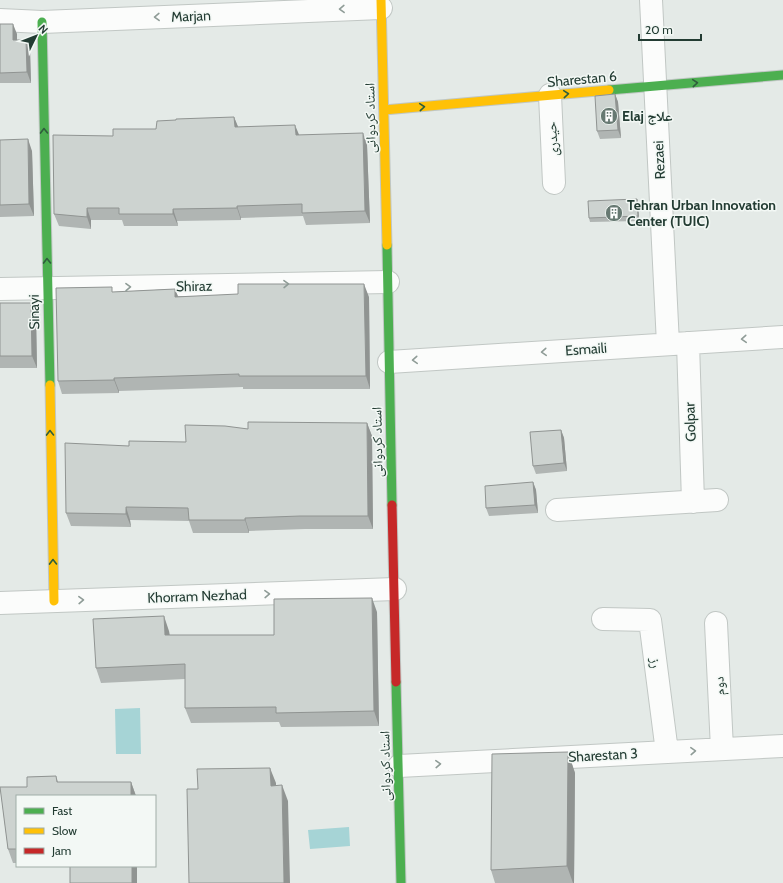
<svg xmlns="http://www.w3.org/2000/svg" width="783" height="883" font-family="Cabin,'Noto Naskh Arabic',sans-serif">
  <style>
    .water { fill: #a6d4d6 }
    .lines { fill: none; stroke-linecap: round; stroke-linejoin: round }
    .street-casing { stroke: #c1c7c4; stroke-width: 24 }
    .fast-casing { stroke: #c0c7c4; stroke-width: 11 }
    .slow-casing { stroke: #c0c7c4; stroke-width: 11 }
    .jam-casing { stroke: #c0c7c4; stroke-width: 11 }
    .street { stroke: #fbfcfb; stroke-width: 22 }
    .fast { stroke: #4caf50; stroke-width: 9 }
    .slow { stroke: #ffc107; stroke-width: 9 }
    .jam { stroke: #c62828; stroke-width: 9 }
    .wall { fill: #b0b5b3 }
    .shaded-wall { fill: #909492 }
    .building { fill: #cdd3d0; stroke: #909492 }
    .oneway { stroke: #8f9c97 }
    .oneway2 { stroke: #2f5e3c }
    .labels { text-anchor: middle; stroke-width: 3; stroke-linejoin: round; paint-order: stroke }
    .street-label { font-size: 14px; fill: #233c33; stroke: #f3f8f5 }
    .poi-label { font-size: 14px; font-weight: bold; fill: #233c33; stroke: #f3f8f5; text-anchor: start }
  </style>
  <rect width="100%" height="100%" fill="#e4eae7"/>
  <!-- water -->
  <path class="water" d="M 140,708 L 141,754 L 116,754 L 115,709 Z
    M 349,827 L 350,846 L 310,849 L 308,830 Z"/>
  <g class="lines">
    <defs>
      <path id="street" d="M 651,0 L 668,344
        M 0,20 L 42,22 L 381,8
        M 550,95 L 554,183
        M 0,289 L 388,282
        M 688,343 L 693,502
        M 389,362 L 783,337
        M 557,510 L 717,500
        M 0,603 L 395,589
        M 603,619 L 650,620 L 667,752
        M 716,623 L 722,749
        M 399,766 L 783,746"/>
      <path id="fast" d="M 42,22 L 50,385
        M 609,90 L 783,75
        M 387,245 L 392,505
        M 396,682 L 401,883"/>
      <path id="slow" d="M 381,0 L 387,245
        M 384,110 L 609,90
        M 50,385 L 54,601"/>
      <path id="jam" d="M 392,505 L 396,682"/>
    </defs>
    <!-- street casing -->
    <use href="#street" class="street-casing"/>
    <!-- fast casing -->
    <use href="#fast" class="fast-casing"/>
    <!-- slow casing -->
    <use href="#slow" class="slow-casing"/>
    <!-- jam casing -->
    <use href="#jam" class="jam-casing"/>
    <!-- street -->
    <use href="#street" class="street"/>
    <!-- fast -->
    <use href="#fast" class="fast"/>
    <!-- slow -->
    <use href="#slow" class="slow"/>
    <!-- jam -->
    <use href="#jam" class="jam"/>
  </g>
  <!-- wall -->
  <path class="wall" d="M 0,24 L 17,34 L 17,40 L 30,50 L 31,83 L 0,83 Z
    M 615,94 L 618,102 L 621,138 L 600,139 L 597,131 Z
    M 234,117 L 238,127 L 299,135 L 367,145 L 370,223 L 306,225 L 303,216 L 241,218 L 241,220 L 177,221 L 178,226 L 124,226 L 122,220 L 91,220 L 91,229 L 59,226 L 54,214 L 113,136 Z
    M 0,140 L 32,151 L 34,216 L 0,217 Z
    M 637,199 L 638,203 L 639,221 L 590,222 L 589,218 Z
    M 175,289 L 178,296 L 369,297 L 370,389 L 243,389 L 243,387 L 119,391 L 119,393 L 62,394 L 58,381 L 114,292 Z
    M 0,303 L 36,315 L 37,368 L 0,368 Z
    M 367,423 L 372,436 L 373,529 L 305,529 L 249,531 L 249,533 L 193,533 L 189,521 L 130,520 L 131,527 L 71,526 L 66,513 L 129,446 L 186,442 L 248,429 Z
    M 561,430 L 564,438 L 567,471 L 536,474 L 533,466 Z
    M 533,482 L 536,490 L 538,513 L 489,516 L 486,508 Z
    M 377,612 L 379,726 L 281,727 L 279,722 L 191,723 L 185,708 L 185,679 L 101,683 L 96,668 L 169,631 L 170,635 L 274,635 Z
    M 568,752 L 575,773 L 574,883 L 495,883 L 491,870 Z
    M 56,776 L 58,782 L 131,782 L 136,796 L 17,796 L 17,863 L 13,863 L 8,849 L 0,787 L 27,787 L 27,777 Z"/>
  <!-- shaded-wall -->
  <path class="shaded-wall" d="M 13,24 L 17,34 L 17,51 L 13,40 Z
    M 26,40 L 30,50 L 31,83 L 27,72 Z
    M 615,94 L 618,102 L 621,138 L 618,130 Z
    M 234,117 L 239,129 L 235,127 Z
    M 295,125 L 300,137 L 296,135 Z
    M 363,133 L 367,145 L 370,223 L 365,211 Z
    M 28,139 L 32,151 L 34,216 L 29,204 Z
    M 637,199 L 638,203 L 639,221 L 638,216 Z
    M 237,206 L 241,218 L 241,220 L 237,208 Z
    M 87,208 L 91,220 L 91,229 L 87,217 Z
    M 173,209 L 177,221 L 178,226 L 173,214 Z
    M 364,284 L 369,297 L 370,389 L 366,376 Z
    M 175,289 L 180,302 L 175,297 Z
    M 31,303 L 36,315 L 37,368 L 32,356 Z
    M 114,378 L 119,391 L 119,393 L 114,380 Z
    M 367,423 L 372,436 L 373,529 L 368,516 Z
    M 561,430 L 564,438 L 567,471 L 564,463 Z
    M 533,482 L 536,490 L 538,513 L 535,505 Z
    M 126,507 L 130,520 L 131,527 L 126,514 Z
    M 245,518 L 249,531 L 249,533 L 245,520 Z
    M 372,598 L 377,612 L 379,726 L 374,711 Z
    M 164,616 L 169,631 L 170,650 L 165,635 Z
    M 568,752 L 575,773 L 574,883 L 573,883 L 567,866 Z
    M 270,768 L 276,783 L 276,801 L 271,786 Z
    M 131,782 L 136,796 L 131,796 Z
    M 282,785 L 288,801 L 290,883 L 284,883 Z
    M 132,866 L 137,866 L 137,883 L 132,883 Z"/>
  <!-- building -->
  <path class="building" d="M 0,24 L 13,24 L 13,40 L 26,40 L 27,72 L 0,73 Z
    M 615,94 L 618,130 L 597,131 L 595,96 Z
    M 234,117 L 235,127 L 295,125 L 296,135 L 363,133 L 365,211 L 302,213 L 302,204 L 237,206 L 237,208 L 173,209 L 173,214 L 119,214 L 119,208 L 87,208 L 87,217 L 54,214 L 53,135 L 113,136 L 113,129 L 156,129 L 157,121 L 176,120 L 176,119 Z
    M 28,139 L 29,204 L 0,205 L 0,140 Z
    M 637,199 L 638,216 L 589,218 L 588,201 Z
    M 238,284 L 364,284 L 366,376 L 239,376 L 239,374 L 114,378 L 114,380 L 58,381 L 56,288 L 112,287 L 112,292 L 175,289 L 175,297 L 238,294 Z
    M 0,303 L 31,303 L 32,356 L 0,356 Z
    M 248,422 L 367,423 L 368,516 L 300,516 L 245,518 L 245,520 L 189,520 L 188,508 L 126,507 L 126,514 L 66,513 L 65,443 L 129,446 L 129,441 L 186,442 L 185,425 L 225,426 L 248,429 Z
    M 561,430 L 564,463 L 533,466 L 530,432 Z
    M 533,482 L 535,505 L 486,508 L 485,486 Z
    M 372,598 L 374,711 L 276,713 L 276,707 L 185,708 L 185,664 L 96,668 L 93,619 L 164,616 L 165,635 L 274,635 L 274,599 Z
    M 568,752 L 567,866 L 491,870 L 492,754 Z
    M 270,768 L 271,786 L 282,785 L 284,883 L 189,883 L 187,789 L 198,789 L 197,769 Z
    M 56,776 L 57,782 L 131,782 L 131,796 L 17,796 L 17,849 L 8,849 L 0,787 L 27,787 L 27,777 Z
    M 70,866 L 132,866 L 132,883 L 70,883 Z"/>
  <!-- one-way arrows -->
  <defs><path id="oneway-chevron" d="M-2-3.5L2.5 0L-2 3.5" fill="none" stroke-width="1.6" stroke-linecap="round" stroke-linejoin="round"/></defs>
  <g class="oneway">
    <use href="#oneway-chevron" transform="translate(342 9) rotate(178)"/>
    <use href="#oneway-chevron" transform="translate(157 17) rotate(178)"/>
    <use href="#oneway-chevron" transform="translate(286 284) rotate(-1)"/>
    <use href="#oneway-chevron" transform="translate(128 287) rotate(-1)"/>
    <use href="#oneway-chevron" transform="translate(744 339) rotate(176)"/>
    <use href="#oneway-chevron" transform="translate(544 352) rotate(176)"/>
    <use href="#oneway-chevron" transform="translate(415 360) rotate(176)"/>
    <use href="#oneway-chevron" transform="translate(267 594) rotate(-2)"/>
    <use href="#oneway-chevron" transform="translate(81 600) rotate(-2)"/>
    <use href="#oneway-chevron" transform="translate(693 751) rotate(-3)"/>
    <use href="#oneway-chevron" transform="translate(438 764) rotate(-3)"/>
  </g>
  <g class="oneway2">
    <use href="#oneway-chevron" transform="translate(695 83) rotate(-5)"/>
    <use href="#oneway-chevron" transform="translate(566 94) rotate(-5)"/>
    <use href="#oneway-chevron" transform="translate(422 107) rotate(-5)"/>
    <use href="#oneway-chevron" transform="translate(44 131) rotate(-91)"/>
    <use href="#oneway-chevron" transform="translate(47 261) rotate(-91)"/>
    <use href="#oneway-chevron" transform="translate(50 433) rotate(-91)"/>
    <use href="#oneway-chevron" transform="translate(53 562) rotate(-91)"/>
  </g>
  <!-- icons -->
  <defs>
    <symbol id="building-disc" viewBox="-11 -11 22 22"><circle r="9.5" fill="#677972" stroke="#f3f8f5"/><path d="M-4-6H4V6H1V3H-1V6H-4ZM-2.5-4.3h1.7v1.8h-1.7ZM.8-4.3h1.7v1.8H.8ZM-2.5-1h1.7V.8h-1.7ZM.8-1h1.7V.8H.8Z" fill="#fff"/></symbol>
  </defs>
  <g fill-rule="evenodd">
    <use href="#building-disc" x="599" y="106" width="20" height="20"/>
    <use href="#building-disc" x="604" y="203" width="20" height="20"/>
  </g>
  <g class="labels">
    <!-- street labels -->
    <g class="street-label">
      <text transform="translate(191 16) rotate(-2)" y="5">Marjan</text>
      <text transform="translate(582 79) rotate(-5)" y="5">Sharestan 6</text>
      <text transform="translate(370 118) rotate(-91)" y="5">استاد کردوانی</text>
      <text transform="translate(552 139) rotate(-93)" y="5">حیدری</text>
      <text transform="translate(659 160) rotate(-93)" y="5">Rezaei</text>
      <text transform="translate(194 286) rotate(-1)" y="5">Shiraz</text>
      <text transform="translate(34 312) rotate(-91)" y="5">Sinayi</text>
      <text transform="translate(586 349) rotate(-4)" y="5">Esmaili</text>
      <text transform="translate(690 422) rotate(-92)" y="5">Golpar</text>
      <text transform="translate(377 442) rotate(-91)" y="5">استاد کردوانی</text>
      <text transform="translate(197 596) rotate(-2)" y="5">Khorram Nezhad</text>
      <text transform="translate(656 663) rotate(83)" y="5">رز</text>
      <text transform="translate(719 686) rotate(-93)" y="5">دوم</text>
      <text transform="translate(603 755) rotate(-3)" y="5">Sharestan 3</text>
      <text transform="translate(385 766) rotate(-91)" y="5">استاد کردوانی</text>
    </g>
    <!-- poi labels -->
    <g class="poi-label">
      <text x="622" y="121">Elaj علاج</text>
      <text x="627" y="210">Tehran Urban Innovation<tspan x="627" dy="16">Center (TUIC)</tspan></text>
    </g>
  </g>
  <!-- legend -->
  <rect x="16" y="795" width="140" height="72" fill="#f3f8f5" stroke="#a0ada7"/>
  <rect x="24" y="808" width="20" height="6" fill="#4caf50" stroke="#a0ada7"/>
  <text x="52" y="815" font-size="12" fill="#233c33">Fast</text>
  <rect x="24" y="828" width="20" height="6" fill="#ffc107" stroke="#a0ada7"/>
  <text x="52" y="835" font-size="12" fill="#233c33">Slow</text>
  <rect x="24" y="848" width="20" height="6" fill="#c62828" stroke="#a0ada7"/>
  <text x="52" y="855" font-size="12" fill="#233c33">Jam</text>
  <!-- north arrow -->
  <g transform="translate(36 36) rotate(47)" stroke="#f3f8f5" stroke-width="3" paint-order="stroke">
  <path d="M0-3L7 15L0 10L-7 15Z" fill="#233c33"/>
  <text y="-6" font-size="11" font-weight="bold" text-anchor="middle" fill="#233c33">N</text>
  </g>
  <!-- scale -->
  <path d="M639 34v6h62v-6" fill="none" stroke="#233c33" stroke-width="2"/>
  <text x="645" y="34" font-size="12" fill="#233c33" stroke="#f3f8f5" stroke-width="3" paint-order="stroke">20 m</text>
</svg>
